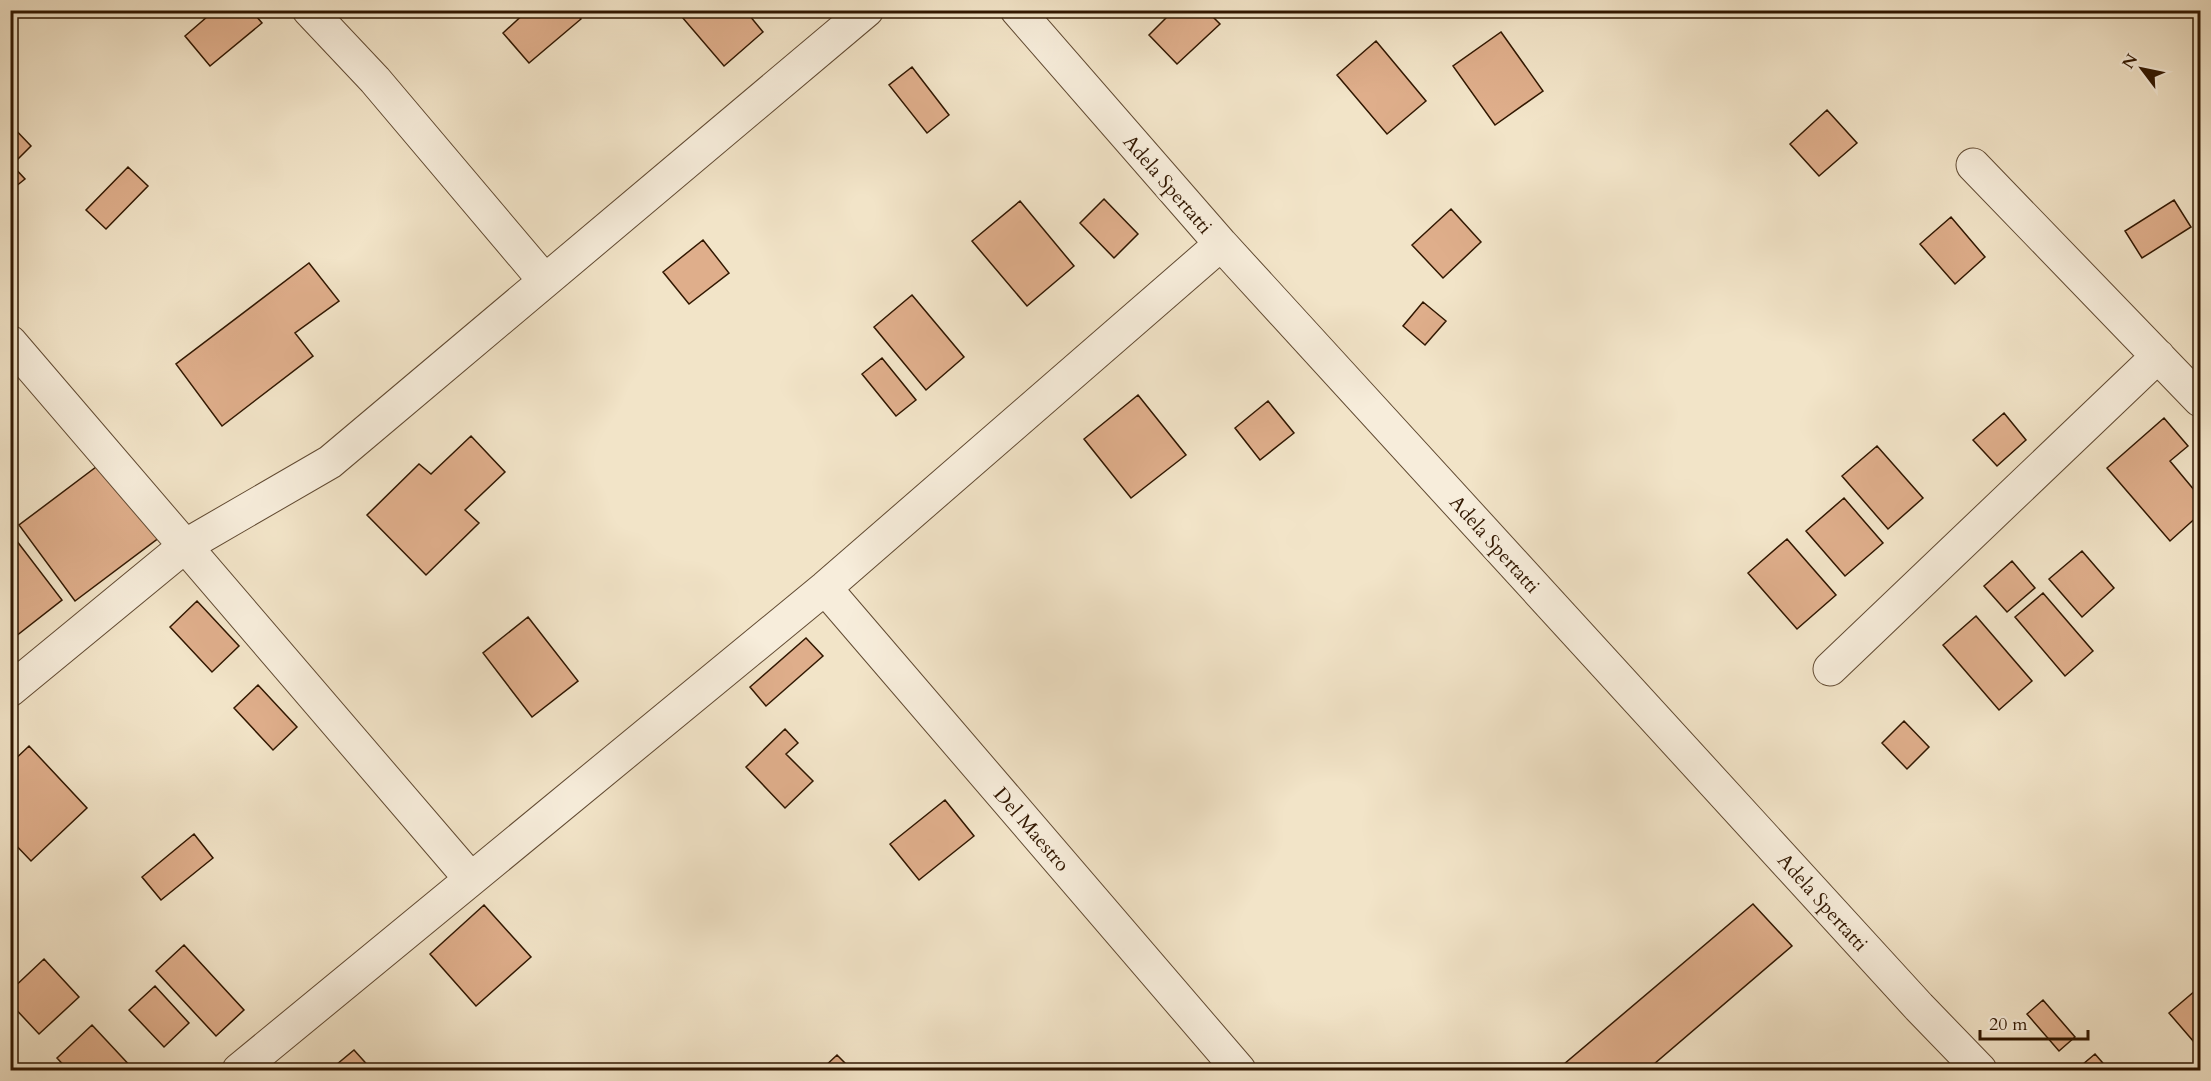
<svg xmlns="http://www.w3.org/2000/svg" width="2211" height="1081" font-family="Cardo,serif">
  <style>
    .building { fill: #dfae8b; stroke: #311700; stroke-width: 1.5 }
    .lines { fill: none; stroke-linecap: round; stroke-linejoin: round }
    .street-casing { stroke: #614a32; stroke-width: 35 }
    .street { stroke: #f7eddb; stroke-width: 33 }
    .labels { text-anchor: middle; stroke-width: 6; stroke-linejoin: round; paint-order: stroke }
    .street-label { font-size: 20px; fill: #311700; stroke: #f7eddb }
  </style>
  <rect width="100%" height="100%" fill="#f2e4c8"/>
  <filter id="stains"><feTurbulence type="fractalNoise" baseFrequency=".00333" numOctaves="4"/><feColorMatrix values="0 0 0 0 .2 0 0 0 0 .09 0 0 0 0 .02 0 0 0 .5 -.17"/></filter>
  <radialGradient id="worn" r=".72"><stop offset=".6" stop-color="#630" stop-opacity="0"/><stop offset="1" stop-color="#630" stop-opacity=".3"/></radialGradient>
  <!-- building -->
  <path class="building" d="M 215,10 L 251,10 L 262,23 L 210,66 L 185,36 Z
    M 528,10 L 574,10 L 581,19 L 529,63 L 503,33 Z
    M 676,10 L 745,10 L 763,32 L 724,66 Z
    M 1174,10 L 1206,10 L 1220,24 L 1177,64 L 1149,35 Z
    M 1501,32 L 1543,91 L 1495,125 L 1453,66 Z
    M 1376,41 L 1426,101 L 1387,134 L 1337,75 Z
    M 912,67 L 949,115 L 927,133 L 889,85 Z
    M 1827,110 L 1857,143 L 1819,176 L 1790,144 Z
    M 10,124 L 31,146 L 12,165 L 25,179 L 10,191 Z
    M 128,167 L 148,186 L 106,229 L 86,210 Z
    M 1104,199 L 1138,234 L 1114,258 L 1080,223 Z
    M 2174,200 L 2191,227 L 2142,258 L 2125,231 Z
    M 1020,201 L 1074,266 L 1027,306 L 972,241 Z
    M 1451,209 L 1481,242 L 1443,278 L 1412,245 Z
    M 1951,217 L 1985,257 L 1955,284 L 1920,244 Z
    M 703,240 L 729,273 L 689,304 L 663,272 Z
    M 309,263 L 339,301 L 295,333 L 313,356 L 222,426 L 176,364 Z
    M 912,295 L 964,357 L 926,390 L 874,327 Z
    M 1423,302 L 1446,321 L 1425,345 L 1403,326 Z
    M 882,358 L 916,400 L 896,416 L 862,374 Z
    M 1138,395 L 1186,455 L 1131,498 L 1084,439 Z
    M 1268,401 L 1294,433 L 1260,460 L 1235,428 Z
    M 2004,413 L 2026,440 L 1997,466 L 1973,440 Z
    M 2164,418 L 2188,446 L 2170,461 L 2200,497 L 2200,514 L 2170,541 L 2107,468 Z
    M 471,436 L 505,472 L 465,510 L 479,523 L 426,575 L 367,515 L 419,464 L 431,474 Z
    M 1877,446 L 1923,498 L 1888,529 L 1842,476 Z
    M 104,461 L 160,537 L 75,601 L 19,525 Z
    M 1844,498 L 1883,543 L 1845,576 L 1806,531 Z
    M 13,536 L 62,600 L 11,640 L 10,538 Z
    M 1787,539 L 1836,595 L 1797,629 L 1748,573 Z
    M 2082,551 L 2114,588 L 2082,617 L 2049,579 Z
    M 2012,561 L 2035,588 L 2007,612 L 1984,586 Z
    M 2043,593 L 2093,651 L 2065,676 L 2015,617 Z
    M 197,601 L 239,646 L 212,672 L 170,627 Z
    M 1976,616 L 2032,681 L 1999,710 L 1943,645 Z
    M 528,617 L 578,681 L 532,717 L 483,653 Z
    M 806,638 L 823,656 L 766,706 L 750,687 Z
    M 258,685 L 297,727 L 273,750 L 234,708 Z
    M 1904,721 L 1929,747 L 1907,769 L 1882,743 Z
    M 785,729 L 798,743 L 786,754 L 813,781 L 785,808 L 746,767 Z
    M 29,746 L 87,808 L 31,861 L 10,839 L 10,764 Z
    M 945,800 L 974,836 L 919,880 L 890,844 Z
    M 194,834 L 213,858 L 161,900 L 142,877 Z
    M 1753,904 L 1792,946 L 1647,1070 L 1557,1070 Z
    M 484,905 L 531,957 L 476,1006 L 430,954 Z
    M 2200,936 L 2200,949 L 2194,941 Z
    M 184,945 L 244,1010 L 216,1036 L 156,971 Z
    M 44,959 L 79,997 L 39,1034 L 10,1003 L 10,991 Z
    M 155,986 L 189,1023 L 164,1047 L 129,1010 Z
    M 2196,990 L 2200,995 L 2200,1049 L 2169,1013 Z
    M 2043,1000 L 2075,1037 L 2059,1051 L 2027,1014 Z
    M 92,1025 L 134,1070 L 68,1070 L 57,1058 Z
    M 354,1050 L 372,1070 L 330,1070 Z
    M 2095,1054 L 2109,1070 L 2076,1070 Z
    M 837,1055 L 852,1070 L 821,1070 Z"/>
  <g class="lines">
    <defs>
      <path id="street" d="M 309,10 L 375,80 L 545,281
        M 1017,10 L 1221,244 L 1919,1007 L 1980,1070
        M 1973,165 L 2200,400
        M 10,342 L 470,878
        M 825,588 L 1239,1070
        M 1830,669 L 2158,356
        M 10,690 L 185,546 L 330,462 L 867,10
        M 239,1070 L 825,588 L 1221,244"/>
    </defs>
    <!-- street casing -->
    <use href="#street" class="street-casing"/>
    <!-- street -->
    <use href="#street" class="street"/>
  </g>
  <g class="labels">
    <!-- street labels -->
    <g class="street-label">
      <text transform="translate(1168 184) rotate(49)" y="7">Adela Spertatti</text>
      <text transform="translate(1495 544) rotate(48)" y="7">Adela Spertatti</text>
      <text transform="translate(1032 829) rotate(49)" y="7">Del Maestro</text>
      <text transform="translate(1823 902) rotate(48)" y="7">Adela Spertatti</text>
    </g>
  </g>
  <!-- margin -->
  <rect width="2211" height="1081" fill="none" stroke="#f2e4c8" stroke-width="36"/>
  <rect x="12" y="12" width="2187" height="1057" fill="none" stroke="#311700" stroke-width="3"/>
  <rect x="18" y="18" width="2175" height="1045" fill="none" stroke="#311700" stroke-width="1.5"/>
  <!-- north arrow -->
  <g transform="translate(2142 69) rotate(302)" stroke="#f7eddb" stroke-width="4.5" paint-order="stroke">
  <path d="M0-4.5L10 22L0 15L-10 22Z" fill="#311700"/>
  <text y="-9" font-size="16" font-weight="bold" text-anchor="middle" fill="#311700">N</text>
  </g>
  <!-- scale -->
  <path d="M1980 1030v9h108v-9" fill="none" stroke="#311700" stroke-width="3"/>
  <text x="1989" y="1030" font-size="18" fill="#311700" stroke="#f7eddb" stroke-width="4.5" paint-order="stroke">20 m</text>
  <rect width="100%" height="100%" filter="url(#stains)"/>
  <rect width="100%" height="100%" fill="url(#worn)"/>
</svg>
